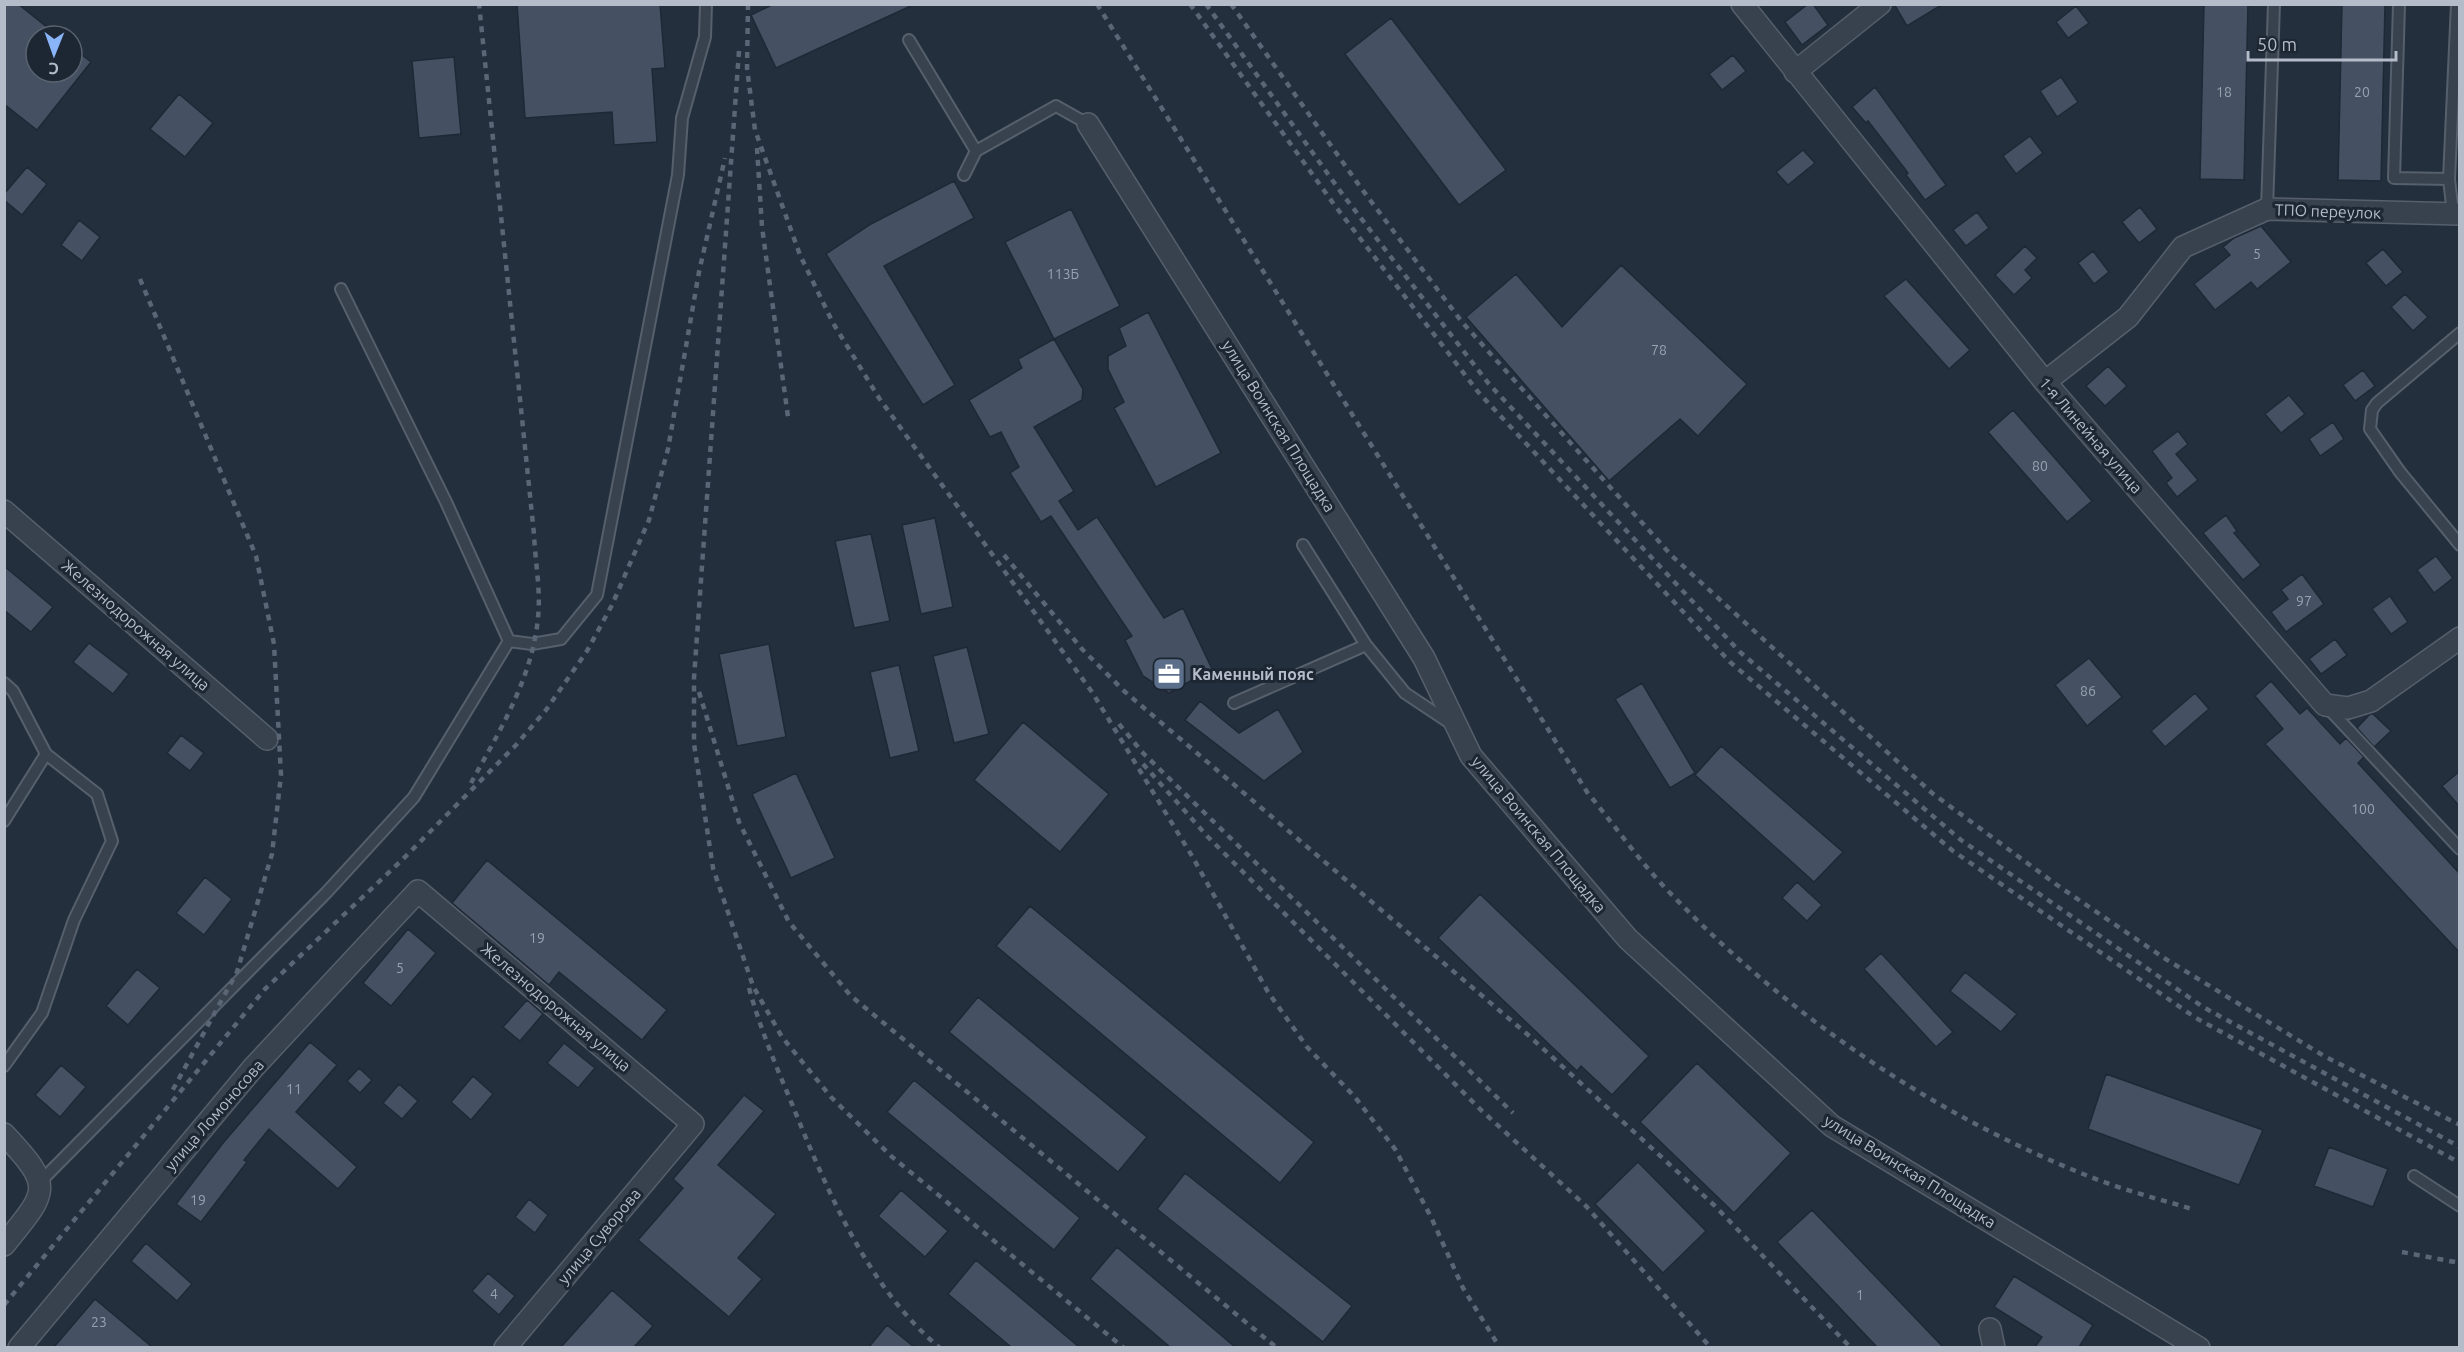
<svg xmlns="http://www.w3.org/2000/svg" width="2464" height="1352" font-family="Ubuntu,sans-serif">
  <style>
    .building { fill: #455162; stroke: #1f2835; stroke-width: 1.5 }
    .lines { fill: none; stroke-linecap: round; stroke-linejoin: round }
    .service-casing { stroke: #565f6c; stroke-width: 14 }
    .minor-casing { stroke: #565f6c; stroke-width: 24 }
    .service { stroke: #38414e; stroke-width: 10 }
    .minor { stroke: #38414e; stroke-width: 21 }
    .rail { stroke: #5a6575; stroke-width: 4.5; stroke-dasharray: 6 6; stroke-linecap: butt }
    .labels { text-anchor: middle; stroke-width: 6; stroke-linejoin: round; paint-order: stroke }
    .number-label { font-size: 14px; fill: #98a1af }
    .street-label { font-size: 16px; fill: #b4bcc9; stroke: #1d2633 }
    .poi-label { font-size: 16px; font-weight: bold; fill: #b4bcc9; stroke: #1d2633; text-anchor: start }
  </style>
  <rect width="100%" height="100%" fill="#242f3e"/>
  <!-- building -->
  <path class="building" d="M 4,4 L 18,4 L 58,36 L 36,36 L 36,72 L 72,72 L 72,47 L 91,62 L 37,130 L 4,104 Z
    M 517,4 L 660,4 L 665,68 L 652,69 L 657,142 L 614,145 L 612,112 L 525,118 Z
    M 774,4 L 915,4 L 776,68 L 751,15 Z
    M 1808,4 L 1813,4 L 1828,25 L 1802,45 L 1785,22 Z
    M 1894,4 L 1943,4 L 1907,26 Z
    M 2204,4 L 2248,4 L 2244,180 L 2200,179 Z
    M 2342,4 L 2385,4 L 2381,181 L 2338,180 Z
    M 2076,6 L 2089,23 L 2068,38 L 2056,22 Z
    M 1391,18 L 1506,170 L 1459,205 L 1345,54 Z
    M 1733,55 L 1746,71 L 1722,90 L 1709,74 Z
    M 454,57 L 461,134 L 419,138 L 412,61 Z
    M 2061,77 L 2078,102 L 2057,117 L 2040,91 Z
    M 1875,87 L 1946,185 L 1925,200 L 1906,175 L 1908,173 L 1868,121 L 1866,123 L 1852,107 Z
    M 179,94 L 213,123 L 185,157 L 150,129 Z
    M 2030,136 L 2043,153 L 2016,174 L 2003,156 Z
    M 1803,150 L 1815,163 L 1788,185 L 1776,172 Z
    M 27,167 L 47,184 L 22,215 L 4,200 L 4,194 Z
    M 954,181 L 974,218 L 884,266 L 955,385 L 923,405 L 826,254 L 871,224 Z
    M 2140,207 L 2157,229 L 2139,243 L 2122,222 Z
    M 1071,209 L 1120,306 L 1054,339 L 1005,242 Z
    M 1977,212 L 1989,228 L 1966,246 L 1953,230 Z
    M 79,220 L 100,237 L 82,261 L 61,245 Z
    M 2261,226 L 2291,262 L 2257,289 L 2251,282 L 2215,310 L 2194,284 L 2230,255 L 2223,247 L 2234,238 Z
    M 2025,246 L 2037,258 L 2025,270 L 2032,278 L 2014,295 L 1995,275 Z
    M 2383,249 L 2403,272 L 2386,286 L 2366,263 Z
    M 2093,251 L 2109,272 L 2094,284 L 2078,263 Z
    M 1621,265 L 1747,384 L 1698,436 L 1680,419 L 1609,481 L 1466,317 L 1516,274 L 1562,327 Z
    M 1906,279 L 1970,350 L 1949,369 L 1884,296 Z
    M 2405,294 L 2428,317 L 2413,331 L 2391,307 Z
    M 1148,312 L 1221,453 L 1156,487 L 1114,408 L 1124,402 L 1108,369 L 1108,356 L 1126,346 L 1119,328 Z
    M 1054,339 L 1083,389 L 1082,400 L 1034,427 L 1074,491 L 1059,501 L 1078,530 L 1097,517 L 1164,618 L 1183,608 L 1212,669 L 1169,693 L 1143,676 L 1125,640 L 1132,636 L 1051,516 L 1041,522 L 1010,473 L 1019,467 L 1001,432 L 990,437 L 969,400 L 1022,368 L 1018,359 Z
    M 2108,366 L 2127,386 L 2105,406 L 2086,386 Z
    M 2363,370 L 2375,386 L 2355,401 L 2343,385 Z
    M 2289,395 L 2305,414 L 2281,433 L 2265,414 Z
    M 2013,410 L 2092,501 L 2067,522 L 1988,432 Z
    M 2333,422 L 2344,439 L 2320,456 L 2309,439 Z
    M 2178,431 L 2188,444 L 2176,454 L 2198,480 L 2177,497 L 2166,483 L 2172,478 L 2152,451 Z
    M 2226,515 L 2237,531 L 2234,533 L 2261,565 L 2243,580 L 2203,533 Z
    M 935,518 L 953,607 L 921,614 L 902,525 Z
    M 871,534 L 890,621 L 854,628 L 835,541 Z
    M 2436,556 L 2453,578 L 2434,593 L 2417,570 Z
    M 4,566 L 53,607 L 31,632 L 4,610 Z
    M 2302,574 L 2324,604 L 2286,632 L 2271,612 L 2288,599 L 2281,590 Z
    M 2390,596 L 2408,622 L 2391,634 L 2372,609 Z
    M 2335,639 L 2347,655 L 2321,674 L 2309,659 Z
    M 89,643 L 129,674 L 113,694 L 73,662 Z
    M 769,644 L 786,737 L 737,746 L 719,654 Z
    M 967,647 L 989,734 L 954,743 L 933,656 Z
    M 2089,658 L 2122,697 L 2087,726 L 2055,685 Z
    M 899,665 L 919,751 L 890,758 L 870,672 Z
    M 2271,681 L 2300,714 L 2307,708 L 2340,744 L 2346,738 L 2364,757 L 2358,763 L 2460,874 L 2460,953 L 2265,744 L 2283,729 L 2255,696 Z
    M 1642,683 L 1695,773 L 1670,788 L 1615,699 Z
    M 2195,693 L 2209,709 L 2165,747 L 2151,731 Z
    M 1200,701 L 1239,733 L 1278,709 L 1303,752 L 1264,781 L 1185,720 Z
    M 2370,714 L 2373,714 L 2391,731 L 2374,747 L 2357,728 Z
    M 1023,722 L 1109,794 L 1060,852 L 974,780 Z
    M 181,735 L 204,753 L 190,771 L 167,753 Z
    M 1721,746 L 1843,852 L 1814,882 L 1695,775 Z
    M 2460,771 L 2460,807 L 2442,786 Z
    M 796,773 L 835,858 L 791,878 L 752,794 Z
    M 487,860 L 667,1010 L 642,1040 L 559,972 L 549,985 L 452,903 Z
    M 205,877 L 232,899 L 204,935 L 176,913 Z
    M 1797,882 L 1822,905 L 1807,921 L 1782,898 Z
    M 1480,894 L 1649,1056 L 1612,1095 L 1581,1066 L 1577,1071 L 1438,938 Z
    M 1030,906 L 1314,1142 L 1280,1183 L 996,946 Z
    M 408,929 L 436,953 L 391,1006 L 363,983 Z
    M 1881,953 L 1953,1032 L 1936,1047 L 1864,969 Z
    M 137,969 L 160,988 L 128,1025 L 106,1006 Z
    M 1965,972 L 2017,1014 L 2001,1032 L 1950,991 Z
    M 978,997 L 1147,1137 L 1118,1172 L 949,1032 Z
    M 527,1000 L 543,1014 L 520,1041 L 503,1027 Z
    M 310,1042 L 337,1065 L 296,1112 L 357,1167 L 338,1189 L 269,1129 L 244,1160 L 247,1162 L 201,1222 L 176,1204 L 223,1143 Z
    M 564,1043 L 595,1068 L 578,1088 L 547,1063 Z
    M 1697,1063 L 1791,1153 L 1734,1213 L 1640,1122 Z
    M 61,1065 L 86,1087 L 60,1117 L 35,1095 Z
    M 359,1068 L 372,1080 L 360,1093 L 347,1081 Z
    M 2106,1074 L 2263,1130 L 2239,1185 L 2088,1129 Z
    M 473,1076 L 493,1094 L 471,1120 L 451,1102 Z
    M 914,1080 L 1080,1218 L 1054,1250 L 887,1112 Z
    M 399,1084 L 418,1101 L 402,1119 L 383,1103 Z
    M 744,1095 L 764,1111 L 718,1165 L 776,1214 L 738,1258 L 762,1279 L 729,1317 L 638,1240 L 683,1188 L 673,1179 Z
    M 2329,1147 L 2388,1169 L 2373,1207 L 2314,1186 Z
    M 1638,1162 L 1706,1231 L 1663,1273 L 1595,1204 Z
    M 1185,1173 L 1352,1306 L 1323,1342 L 1157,1209 Z
    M 901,1190 L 948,1231 L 925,1257 L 878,1216 Z
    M 529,1199 L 548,1215 L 535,1233 L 515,1217 Z
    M 1812,1210 L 1943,1347 L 1877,1347 L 1777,1242 Z
    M 146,1243 L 192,1284 L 177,1301 L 131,1261 Z
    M 1117,1247 L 1235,1347 L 1170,1347 L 1090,1279 Z
    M 976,1260 L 1079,1347 L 1011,1347 L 948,1294 Z
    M 488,1273 L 515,1296 L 499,1315 L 472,1291 Z
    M 2014,1276 L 2093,1325 L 2079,1347 L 2035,1347 L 2042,1337 L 1994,1307 Z
    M 612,1290 L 653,1326 L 634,1347 L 561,1347 Z
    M 95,1299 L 152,1347 L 54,1347 Z
    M 887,1325 L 914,1347 L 869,1347 Z"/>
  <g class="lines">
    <defs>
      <path id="service" d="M 2399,4 L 2394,178 L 2449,179
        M 909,40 L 976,151
        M 964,175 L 976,151 L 1056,106 L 1088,124
        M 2267,209 L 2274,4
        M 2453,214 L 2449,179 L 2457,4
        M 2460,333 L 2377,403 L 2372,410 L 2370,429 L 2400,472 L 2460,545
        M 1303,545 L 1366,645 L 1405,693 L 1453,725
        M 509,641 L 532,644 L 561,639 L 597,595 L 678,175 L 682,118 L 705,37 L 706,4
        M 4,683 L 13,691 L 46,754 L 97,794 L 112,841 L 74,920 L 42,1013 L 4,1066
        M 1234,703 L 1366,645
        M 2328,708 L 2460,849
        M 4,821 L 46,754
        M 2414,1176 L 2460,1206
        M 41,1181 L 326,893 L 414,797 L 509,641 L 446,502 L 341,289"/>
      <path id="minor" d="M 1742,4 L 2045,382 L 2325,705 L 2348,708 L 2371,701 L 2460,638
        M 1795,72 L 1880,4
        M 1088,124 L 1424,658 L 1471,756 L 1628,939 L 1832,1126 L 2199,1348
        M 2045,382 L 2128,317 L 2183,247 L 2267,209 L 2460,214
        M 4,511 L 267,739
        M 4,1134 C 54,1187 49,1190 4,1245
        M 1990,1329 L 1994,1348
        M 19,1348 L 253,1068 L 418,891 L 693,1124 L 505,1348"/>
    </defs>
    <!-- service casing -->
    <use href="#service" class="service-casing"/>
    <!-- minor casing -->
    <use href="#minor" class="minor-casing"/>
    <!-- service -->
    <use href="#service" class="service"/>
    <!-- minor -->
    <use href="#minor" class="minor"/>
    <!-- rail -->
    <path class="rail" d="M 748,4 L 747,68 L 755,130 L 800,255 L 833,323 L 879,398 L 1092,692 L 1192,856 L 1268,992 L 1307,1047 L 1354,1096 L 1395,1149 L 1431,1217 L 1463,1288 L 1500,1348
      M 1097,4 L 1587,792 C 1616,827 1642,865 1674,897 C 1793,1020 1941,1120 2101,1181 C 2131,1192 2162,1200 2192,1209
      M 1190,4 L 1333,203 L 1479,393 L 1730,662 L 1953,851 L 2196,1018 L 2460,1163
      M 1206,4 L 1343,195 L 1489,384 L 1740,652 L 1961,840 L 2203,1007 L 2460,1147
      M 1231,4 L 1361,188 L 1462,322 L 1672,556 L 1932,793 L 2057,885 L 2164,958 L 2324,1056 L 2460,1125
      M 739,51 L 694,678 L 694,744 L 713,868 L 753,986 L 782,1037 L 831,1097 L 891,1156 L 1124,1348
      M 757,148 L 762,227 L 788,417
      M 140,279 L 256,556 L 274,644 L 281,775 L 272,854 L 237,972 L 170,1095
      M 1004,555 L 1082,649 L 1124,691 L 1527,1034 L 1715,1206 L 1851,1348
      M 699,692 L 739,822 L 789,922 L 851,996 L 1277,1348
      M 1119,724 L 1143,753 L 1513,1113
      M 1143,764 L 1208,837 L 1481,1110 L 1586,1206 L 1711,1348
      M 471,783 C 499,732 533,677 538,617 C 541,591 535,561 534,534 L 479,4
      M 749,988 C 760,1028 776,1066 792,1104 C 827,1190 867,1287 940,1348
      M 2402,1252 L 2460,1263
      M 4,1305 L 265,989 L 402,860 L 516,745 L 546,710 L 587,651 L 612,605 L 649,520 L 668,449 L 699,272 L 725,158"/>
  </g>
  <!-- icons -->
  <defs>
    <symbol id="office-square" viewBox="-11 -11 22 22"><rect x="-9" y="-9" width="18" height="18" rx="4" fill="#5c6f8a" stroke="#1d2633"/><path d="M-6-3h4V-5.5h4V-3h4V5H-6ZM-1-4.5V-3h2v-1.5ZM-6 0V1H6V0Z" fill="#fff"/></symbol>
  </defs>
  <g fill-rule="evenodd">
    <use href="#office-square" x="1150" y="655" width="38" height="38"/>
  </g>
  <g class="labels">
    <!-- number labels -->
    <g class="number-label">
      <text x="2224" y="97">18</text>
      <text x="2362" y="97">20</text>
      <text x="2257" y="259">5</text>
      <text x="1063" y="279">113Б</text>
      <text x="1659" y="355">78</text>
      <text x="2040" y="471">80</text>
      <text x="2304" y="606">97</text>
      <text x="2088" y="696">86</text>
      <text x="2363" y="814">100</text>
      <text x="537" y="943">19</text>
      <text x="400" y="973">5</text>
      <text x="294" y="1094">11</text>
      <text x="198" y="1205">19</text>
      <text x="494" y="1299">4</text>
      <text x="1860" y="1300">1</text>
      <text x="99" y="1327">23</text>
    </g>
    <!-- street labels -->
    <g class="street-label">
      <text transform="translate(2328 211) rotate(2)" y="6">ТПО переулок</text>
      <text transform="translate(1279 426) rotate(58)" y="6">улица Воинская Площадка</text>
      <text transform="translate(2091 435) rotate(49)" y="6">1-я Линейная улица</text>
      <text transform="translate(136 625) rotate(41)" y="6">Железнодорожная улица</text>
      <text transform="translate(1539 834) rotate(50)" y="6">улица Воинская Площадка</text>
      <text transform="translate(556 1007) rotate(40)" y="6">Железнодорожная улица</text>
      <text transform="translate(214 1115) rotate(-49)" y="6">улица Ломоносова</text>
      <text transform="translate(1910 1171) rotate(32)" y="6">улица Воинская Площадка</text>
      <text transform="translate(599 1236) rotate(-50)" y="6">улица Суворова</text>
    </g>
    <!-- poi labels -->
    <g class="poi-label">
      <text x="1192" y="680">Каменный пояс</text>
    </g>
  </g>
  <!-- border -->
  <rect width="2464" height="1352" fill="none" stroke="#b4bcc9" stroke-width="12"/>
  <!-- north arrow -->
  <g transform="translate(54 54) rotate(181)"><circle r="28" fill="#1d2633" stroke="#59626f" stroke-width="1.5"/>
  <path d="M0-4.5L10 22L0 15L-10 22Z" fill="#8ab4f8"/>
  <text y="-9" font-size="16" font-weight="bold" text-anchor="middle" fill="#b4bcc9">С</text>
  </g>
  <!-- scale -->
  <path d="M2248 51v9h148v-9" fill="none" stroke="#b4bcc9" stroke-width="3"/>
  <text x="2257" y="51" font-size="18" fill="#b4bcc9" stroke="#1d2633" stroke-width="4.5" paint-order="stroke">50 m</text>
</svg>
